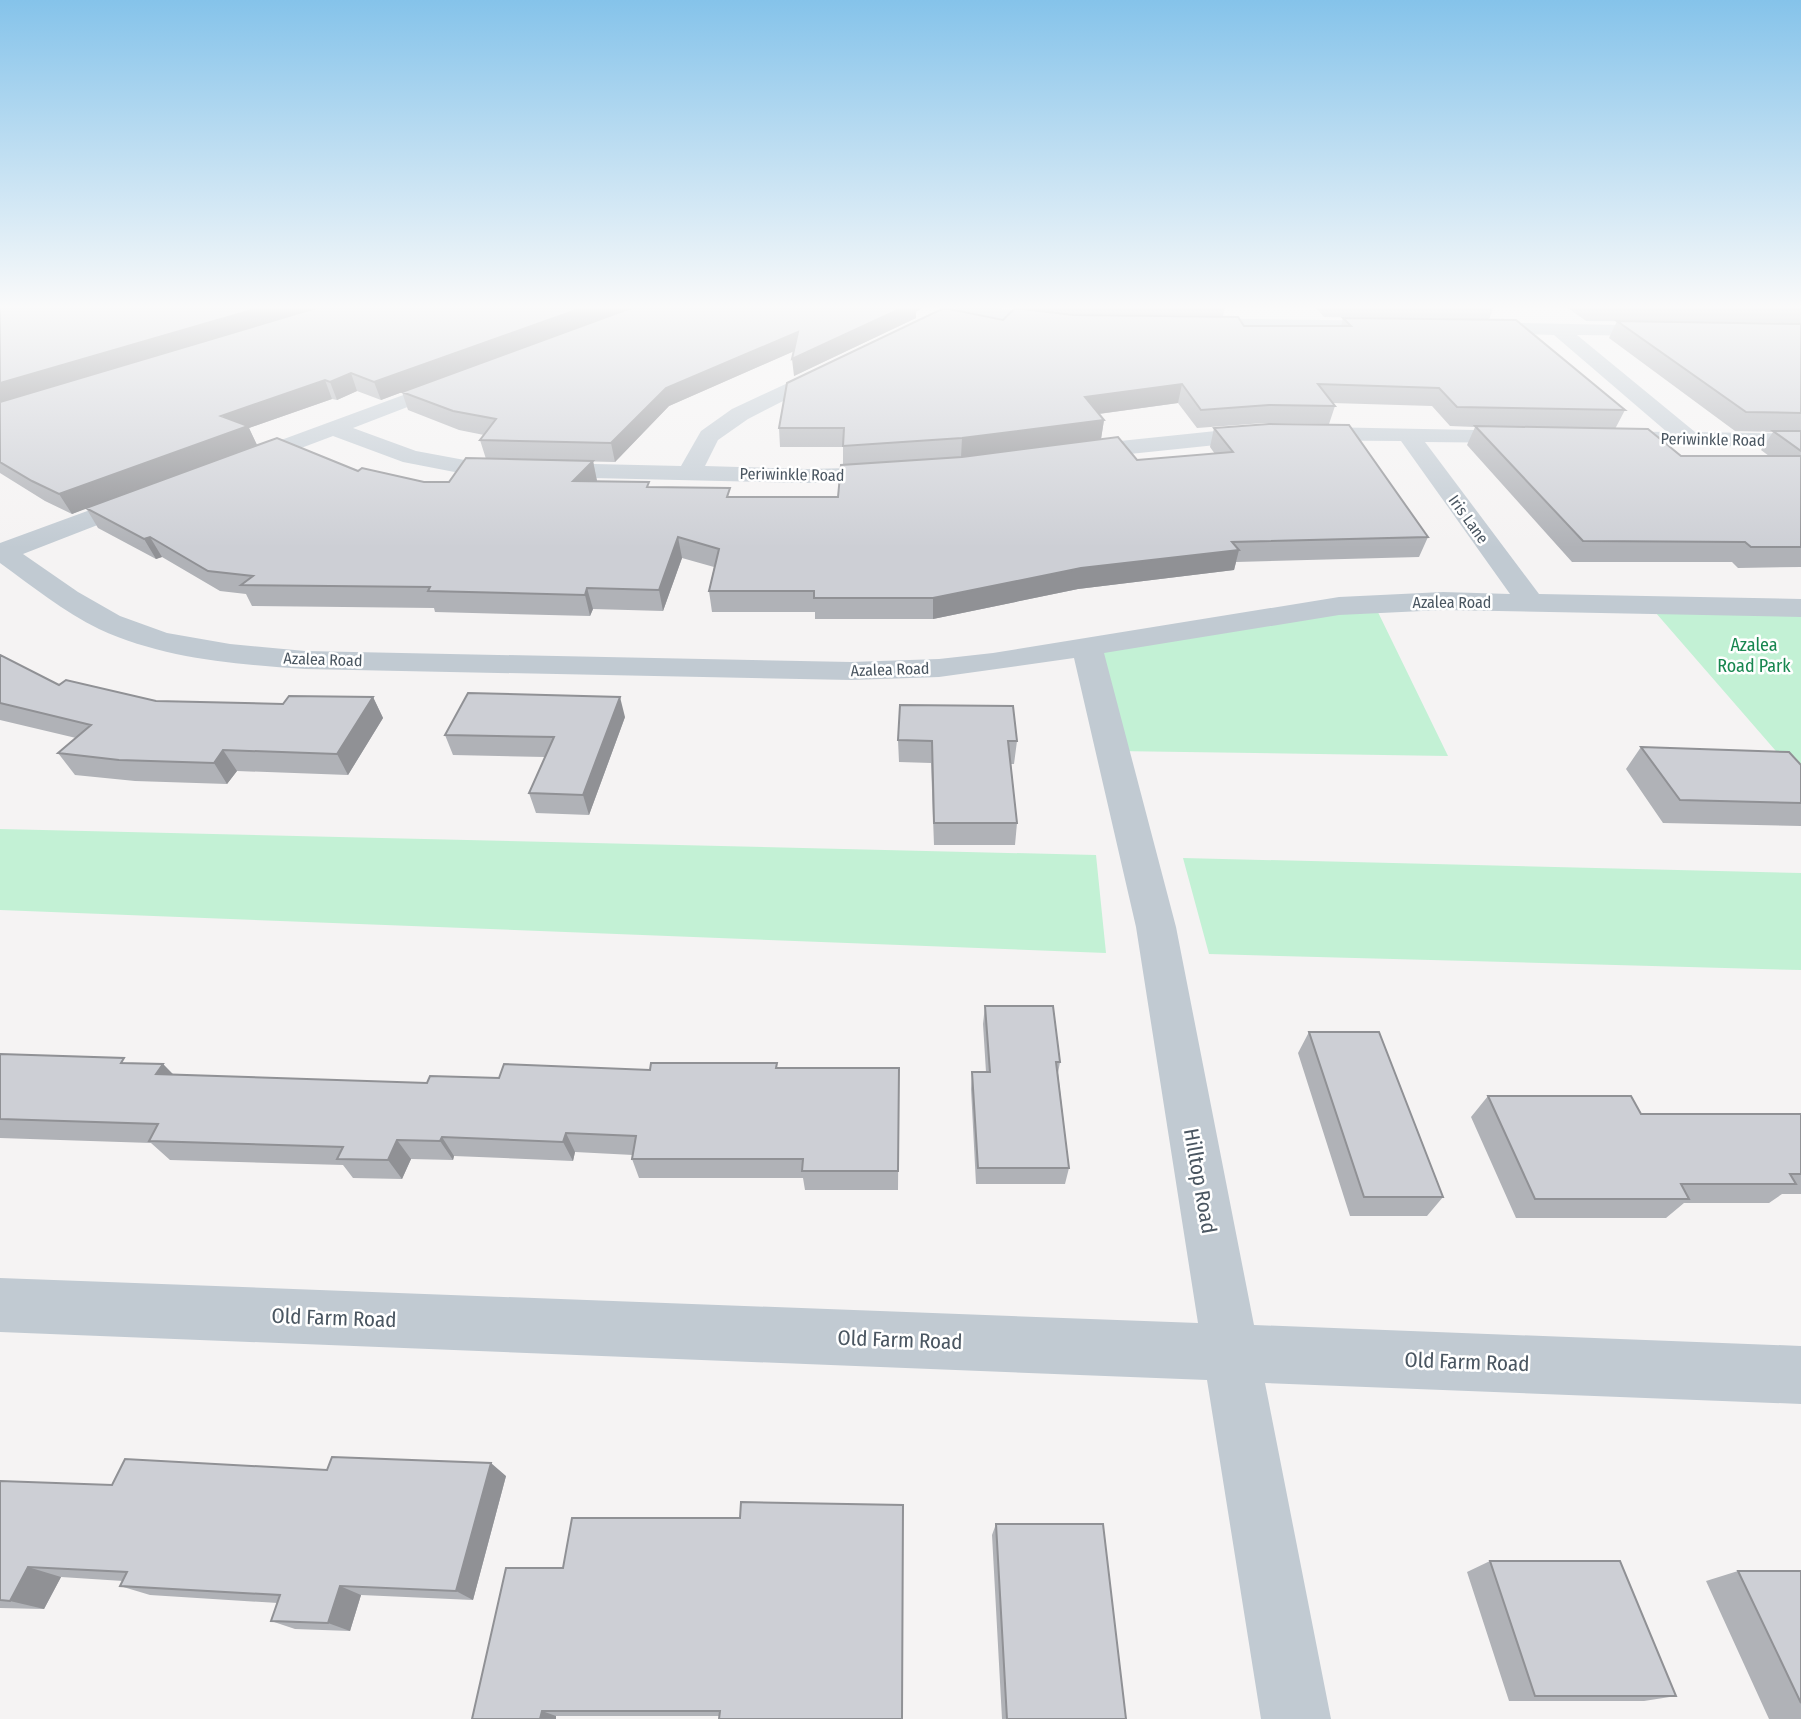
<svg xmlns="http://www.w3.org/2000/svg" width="1801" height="1719" font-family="'Fira Sans Condensed',sans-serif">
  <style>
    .green { fill: #c3f1d5 }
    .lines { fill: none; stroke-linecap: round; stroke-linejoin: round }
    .minor { fill: #c1cad2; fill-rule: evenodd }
    .wall { fill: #b0b2b7 }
    .shaded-wall { fill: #909195 }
    .building { fill: #cdcfd5; stroke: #909195; stroke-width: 2 }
    .labels { text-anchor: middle; stroke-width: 5; stroke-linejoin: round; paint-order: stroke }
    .far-street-label { font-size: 16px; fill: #4a5661; stroke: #fff }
    .park-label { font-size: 18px; fill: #17864f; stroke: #fff }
    .near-street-label { font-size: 21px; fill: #4a5661; stroke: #fff }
  </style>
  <rect width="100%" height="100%" fill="#f5f3f3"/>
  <!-- green -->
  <path class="green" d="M 1374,604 L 1448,756 L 1115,751 L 1087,646 Z
    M 1649,605 L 1801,608 L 1801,780 Z
    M 0,829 L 1096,855 L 1106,953 L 0,910 Z
    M 1183,858 L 1801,873 L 1801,970 L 1209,954 Z"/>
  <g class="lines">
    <!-- minor -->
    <path class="minor" d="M 955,308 C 974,307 1057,309 1068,322 L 1059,328 L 964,313 Z
      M 1193,318 L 1395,321 L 1404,327 L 1395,333 L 1186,328 L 1184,324 Z
      M 1476,322 L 1671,326 L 1673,330 L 1671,334 L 1664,336 L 1577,335 L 1695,432 L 1801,434 L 1801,448 L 1599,443 L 1596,438 L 1599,433 L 1607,431 L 1667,432 L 1554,335 L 1469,332 L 1467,328 Z
      M 833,362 L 840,364 L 843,368 L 840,372 L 748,419 L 718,440 L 705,466 L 808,469 L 891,467 L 900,469 L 903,474 L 900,479 L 808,483 L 470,475 L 403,462 L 333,436 L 251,467 L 235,467 L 231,462 L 235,457 L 455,376 L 462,378 L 465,382 L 462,386 L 353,428 L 416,451 L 470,461 L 681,466 L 701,431 L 732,409 Z
      M 1264,426 L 1530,431 L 1533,436 L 1530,441 L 1522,443 L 1425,442 L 1539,594 L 1801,599 L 1801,617 L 1443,610 L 1339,615 L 1104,653 L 1176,927 L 1254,1325 L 1801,1346 L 1801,1404 L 1265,1383 L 1331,1719 L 1261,1719 L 1207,1380 L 0,1332 L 0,1278 L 1198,1323 L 1136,927 L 1074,658 L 939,677 L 851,680 L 305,669 C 235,664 164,659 99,629 C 64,612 32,586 0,563 L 0,543 L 131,495 L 140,492 L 149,495 L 153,500 L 149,505 L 23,554 L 78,592 L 120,616 L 167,633 L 230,644 L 305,651 L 851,662 L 939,659 L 993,653 L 1339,597 L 1443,592 L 1510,594 L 1401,441 L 1264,440 L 1072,460 L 1064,458 L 1060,453 L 1064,448 L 1072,446 Z"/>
  </g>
  <!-- wall -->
  <path class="wall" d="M 0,308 L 921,308 L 916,312 L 916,318 L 794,376 L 794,351 L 669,406 L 615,462 L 486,459 L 480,440 L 484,435 L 459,430 L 408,410 L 402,392 L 381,400 L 357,391 L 337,400 L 332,399 L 249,428 L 257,445 L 358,471 L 424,482 L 449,482 L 593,461 L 597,481 L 731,497 L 838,497 L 843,465 L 843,447 L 780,447 L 779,428 L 1003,320 L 1030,309 L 1030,308 L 1225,308 L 1223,316 L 1073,315 L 1244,326 L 1341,326 L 1343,318 L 1625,410 L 1615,429 L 1681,456 L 1769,456 L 1761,450 L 1773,432 L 1735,431 L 1609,338 L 1617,321 L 1801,324 L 1801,567 L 1738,568 L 1732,562 L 1572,562 L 1467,445 L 1475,427 L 1450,426 L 1432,406 L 1332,403 L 1335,406 L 1329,424 L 1264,423 L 1197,428 L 1178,403 L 1099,414 L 1104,420 L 1101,439 L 961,457 L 1137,460 L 1215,454 L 1210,447 L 1214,428 L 1428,537 L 1419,557 L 1236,562 L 1234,570 L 1078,589 L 933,619 L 815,619 L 815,612 L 712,612 L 709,591 L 714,567 L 682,558 L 663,611 L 593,609 L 590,616 L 435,612 L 434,608 L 252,606 L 246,594 L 220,591 L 162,557 L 156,559 L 98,528 L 86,508 L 72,514 L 45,501 L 0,473 Z
    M 1316,308 L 1493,308 L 1489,320 L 1324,317 Z
    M 1568,308 L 1801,308 L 1801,323 L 1586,321 Z
    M 0,655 L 59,685 L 156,701 L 283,704 L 373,697 L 383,718 L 348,775 L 237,771 L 227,784 L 135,781 L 75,775 L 58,753 L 76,738 L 0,720 Z
    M 625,717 L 589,815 L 536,813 L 529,793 L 545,757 L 453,755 L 445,735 Z
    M 898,740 L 1017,741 L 1014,764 L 1011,764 L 1017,823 L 1015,845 L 934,845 L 931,763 L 899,762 Z
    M 1641,747 L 1801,765 L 1801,826 L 1663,823 L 1626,769 Z
    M 985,1006 L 1060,1062 L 1058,1073 L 1069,1168 L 1065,1184 L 976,1184 L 971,1089 L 972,1072 L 986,1072 L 983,1024 Z
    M 1309,1032 L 1443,1197 L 1427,1216 L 1350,1216 L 1298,1053 Z
    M 0,1054 L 129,1063 L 163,1064 L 174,1075 L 427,1083 L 499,1078 L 650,1070 L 777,1068 L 899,1068 L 898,1190 L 805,1190 L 803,1178 L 639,1178 L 632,1159 L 633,1155 L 575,1152 L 573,1161 L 454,1156 L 453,1160 L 411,1159 L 402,1179 L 353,1178 L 343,1165 L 170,1160 L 151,1143 L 0,1138 Z
    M 1488,1096 L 1641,1114 L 1801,1114 L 1801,1194 L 1782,1194 L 1769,1203 L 1684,1203 L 1666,1218 L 1516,1218 L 1471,1117 Z
    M 327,1470 L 506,1476 L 473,1600 L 361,1595 L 350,1631 L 295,1629 L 271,1621 L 278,1603 L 150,1595 L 120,1586 L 123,1581 L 61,1577 L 44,1609 L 0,1608 L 0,1481 L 112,1485 Z
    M 740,1518 L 719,1716 L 556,1716 L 472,1719 L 563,1568 Z
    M 996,1524 L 1126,1719 L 1002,1719 L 992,1535 Z
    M 1490,1561 L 1676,1696 L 1644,1701 L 1509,1701 L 1467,1572 Z
    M 1738,1571 L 1801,1571 L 1801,1719 L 1769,1719 L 1706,1581 Z"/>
  <!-- shaded-wall -->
  <path class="shaded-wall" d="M 259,308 L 321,308 L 0,404 L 0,383 Z
    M 582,308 L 630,308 L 381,400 L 374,382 Z
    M 902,308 L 921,308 L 916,312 L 916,318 L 794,376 L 792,359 Z
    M 798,332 L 799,349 L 669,406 L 615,462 L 611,443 L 666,388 Z
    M 351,373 L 357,391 L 337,400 L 330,382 Z
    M 325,380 L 332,399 L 249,428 L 257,445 L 72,514 L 59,494 L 221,416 Z
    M 1182,384 L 1178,403 L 1083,416 L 1085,397 Z
    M 1104,420 L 1101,439 L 961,457 L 962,438 Z
    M 593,461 L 597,481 L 573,481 Z
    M 150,537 L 162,557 L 156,559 L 144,539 Z
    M 678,537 L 682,558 L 663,611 L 659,590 Z
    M 1239,550 L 1234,570 L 1078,589 L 933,619 L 933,598 L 1081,568 Z
    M 587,588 L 593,609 L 590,616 L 585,595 Z
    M 373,697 L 383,718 L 348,775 L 337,754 Z
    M 620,697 L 625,717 L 589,815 L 583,795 Z
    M 223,750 L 237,771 L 227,784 L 214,763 Z
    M 163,1064 L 182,1084 L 156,1074 Z
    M 566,1133 L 575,1152 L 573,1161 L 563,1142 Z
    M 442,1137 L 454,1156 L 453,1160 L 440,1141 Z
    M 397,1140 L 411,1159 L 402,1179 L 388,1160 Z
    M 491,1463 L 506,1476 L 473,1600 L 456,1591 Z
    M 28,1567 L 61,1577 L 44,1609 L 10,1601 Z
    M 340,1586 L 361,1595 L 350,1631 L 328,1623 Z
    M 542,1711 L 556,1716 L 556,1719 L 540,1719 Z"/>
  <!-- building -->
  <path class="building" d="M 0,308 L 259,308 L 0,383 Z
    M 316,308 L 582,308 L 374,382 L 351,373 L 330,382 L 325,380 L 221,416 L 248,426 L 59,494 L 32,481 L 0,462 L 0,402 Z
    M 631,308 L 902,308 L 792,359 L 798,332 L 666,388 L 611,443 L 480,440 L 496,419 L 453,411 L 402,392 Z
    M 944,308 L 1003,320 L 1015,308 L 1073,315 L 1238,317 L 1244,326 L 1351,326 L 1343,318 L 1516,320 L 1625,410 L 1457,407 L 1439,388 L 1318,384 L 1335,406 L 1269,405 L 1201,410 L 1182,384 L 1085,397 L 1104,420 L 962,438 L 843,446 L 844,428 L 779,428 L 787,383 Z
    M 1617,321 L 1801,324 L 1801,413 L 1746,412 Z
    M 1269,424 L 1349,425 L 1428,537 L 1232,542 L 1239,550 L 1081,568 L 933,598 L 814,598 L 814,591 L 709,591 L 719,549 L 678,537 L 659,590 L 587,588 L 585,595 L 428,591 L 430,587 L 241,585 L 253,576 L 208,571 L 150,537 L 144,539 L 86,508 L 277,438 L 358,471 L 362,468 L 424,482 L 449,482 L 466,458 L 593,461 L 573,481 L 649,482 L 647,487 L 730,488 L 727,497 L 838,497 L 841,465 L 962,457 L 1118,437 L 1137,460 L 1233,452 L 1214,428 Z
    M 1475,426 L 1648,429 L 1681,456 L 1801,456 L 1801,547 L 1751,547 L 1745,542 L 1583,541 Z
    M 1773,431 L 1801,431 L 1801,451 Z
    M 0,655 L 59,685 L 66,680 L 156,701 L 283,704 L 289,696 L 373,697 L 337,754 L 223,750 L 214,763 L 119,760 L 58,753 L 91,725 L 0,703 Z
    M 468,693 L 620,697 L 583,795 L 529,793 L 554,737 L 445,735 Z
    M 900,705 L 1013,706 L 1017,741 L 1008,741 L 1017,823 L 934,823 L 932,741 L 898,740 Z
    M 1641,747 L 1789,752 L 1801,765 L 1801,803 L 1680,800 Z
    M 985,1006 L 1053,1006 L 1060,1062 L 1056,1062 L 1069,1168 L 978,1168 L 972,1072 L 990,1072 Z
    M 1309,1032 L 1379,1032 L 1443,1197 L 1364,1197 Z
    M 0,1054 L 124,1058 L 121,1063 L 163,1064 L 156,1074 L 427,1083 L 430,1076 L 499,1078 L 504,1064 L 650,1070 L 651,1063 L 777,1063 L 776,1068 L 899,1068 L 898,1171 L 802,1171 L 803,1159 L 632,1159 L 636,1136 L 566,1133 L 563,1142 L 442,1137 L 440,1141 L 397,1140 L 388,1160 L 337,1159 L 343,1147 L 149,1141 L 158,1124 L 0,1119 Z
    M 1488,1096 L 1631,1096 L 1641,1114 L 1801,1114 L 1801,1174 L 1790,1174 L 1796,1184 L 1681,1184 L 1689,1199 L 1535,1199 Z
    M 332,1457 L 491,1463 L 456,1591 L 340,1586 L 328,1623 L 271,1621 L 280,1595 L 120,1586 L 127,1572 L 28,1567 L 10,1601 L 0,1600 L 0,1481 L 112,1485 L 125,1459 L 327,1470 Z
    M 741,1502 L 903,1505 L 902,1719 L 719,1719 L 720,1711 L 542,1711 L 540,1719 L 472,1719 L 506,1568 L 563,1568 L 572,1518 L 740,1518 Z
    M 996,1524 L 1103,1524 L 1126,1719 L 1007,1719 Z
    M 1490,1561 L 1620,1561 L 1676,1696 L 1535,1696 Z
    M 1738,1571 L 1801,1571 L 1801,1703 Z"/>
  <!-- sky -->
  <linearGradient id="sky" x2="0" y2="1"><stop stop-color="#85c3ea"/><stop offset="0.56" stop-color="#fafafa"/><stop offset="1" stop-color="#fafafa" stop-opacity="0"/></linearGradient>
  <rect width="1801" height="548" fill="url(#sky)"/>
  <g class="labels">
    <!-- far-street labels -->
    <g class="far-street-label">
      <text transform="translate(1713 439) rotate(1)" y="6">Periwinkle Road</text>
      <text transform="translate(792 474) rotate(1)" y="6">Periwinkle Road</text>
      <text transform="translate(1469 519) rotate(54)" y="6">Iris Lane</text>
      <text x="1452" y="608">Azalea Road</text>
      <text transform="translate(323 659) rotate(2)" y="6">Azalea Road</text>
      <text transform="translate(890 669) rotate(-2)" y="6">Azalea Road</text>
    </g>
    <!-- park labels -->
    <g class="park-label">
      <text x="1754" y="651">Azalea<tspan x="1754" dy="21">Road Park</tspan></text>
    </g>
    <!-- near-street labels -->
    <g class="near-street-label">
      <text transform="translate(1200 1181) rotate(80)" y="7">Hilltop Road</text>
      <text transform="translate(334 1318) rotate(2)" y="7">Old Farm Road</text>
      <text transform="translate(900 1340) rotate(2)" y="7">Old Farm Road</text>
      <text transform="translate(1467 1362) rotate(2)" y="7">Old Farm Road</text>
    </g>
  </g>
</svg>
